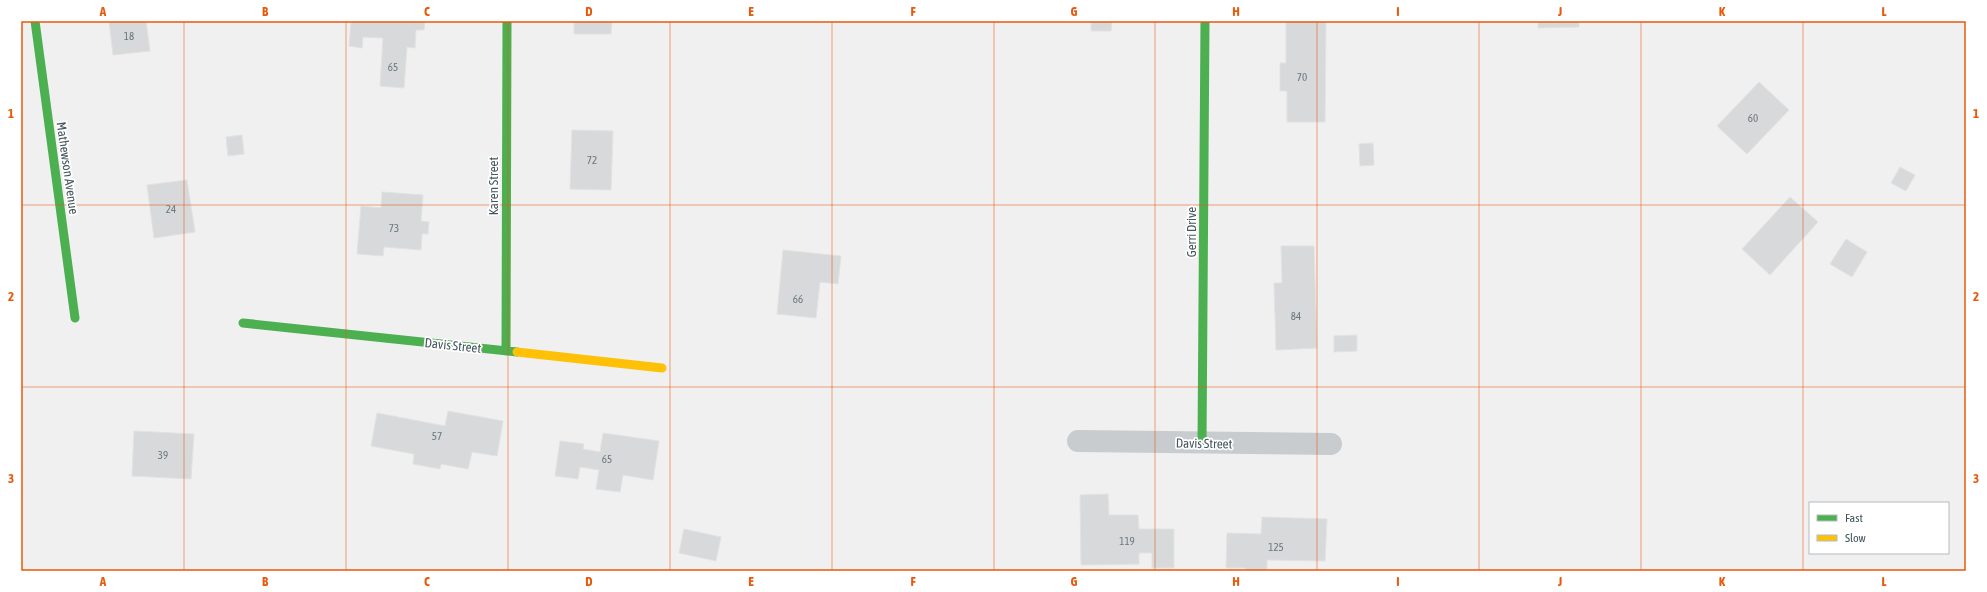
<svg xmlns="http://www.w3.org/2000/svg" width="1987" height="592" font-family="'Asap Condensed',sans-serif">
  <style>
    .building { fill: #d7d9da; stroke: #e2e2e3 }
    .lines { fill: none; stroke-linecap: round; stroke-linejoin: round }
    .street { stroke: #c8ccce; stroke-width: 22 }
    .fast { stroke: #4caf50; stroke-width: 9 }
    .slow { stroke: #ffc107; stroke-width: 9 }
    .grid { fill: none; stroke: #e8590c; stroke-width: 1; stroke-opacity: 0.55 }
    .labels { text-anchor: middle; stroke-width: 3.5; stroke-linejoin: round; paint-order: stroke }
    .number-label { font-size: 11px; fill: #6b787e }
    .street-label { font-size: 13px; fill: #45565e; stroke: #fff }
    .neatline { fill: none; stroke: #e8590c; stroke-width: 1.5 }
    .grid-label { font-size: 13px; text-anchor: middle; font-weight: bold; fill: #e8590c }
  </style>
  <rect width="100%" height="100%" fill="#f1f0f0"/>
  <!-- building -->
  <path class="building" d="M 109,21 L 146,21 L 150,51 L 113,55 Z
    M 351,21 L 425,21 L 424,30 L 416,30 L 415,48 L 407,47 L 404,88 L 380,86 L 383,38 L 363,37 L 362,48 L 349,46 Z
    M 574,21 L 612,21 L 611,34 L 574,34 Z
    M 1091,21 L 1112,21 L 1111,31 L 1091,31 Z
    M 1286,21 L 1326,21 L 1325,122 L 1287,122 L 1287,91 L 1280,91 L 1280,63 L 1286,63 Z
    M 1538,21 L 1579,21 L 1579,27 L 1538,28 Z
    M 1759,82 L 1789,110 L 1747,154 L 1717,126 Z
    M 572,130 L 613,131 L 611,190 L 570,189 Z
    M 242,135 L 244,154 L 228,156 L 226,137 Z
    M 1373,143 L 1374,165 L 1360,166 L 1359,144 Z
    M 1900,167 L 1915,175 L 1906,191 L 1891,183 Z
    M 187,180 L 195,232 L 154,238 L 147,185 Z
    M 382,192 L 423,195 L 421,221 L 429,222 L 428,234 L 422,234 L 421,250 L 384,247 L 383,256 L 357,254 L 361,206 L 381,208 Z
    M 1790,197 L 1818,222 L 1770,275 L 1742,249 Z
    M 1846,239 L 1867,252 L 1852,277 L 1830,264 Z
    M 1281,246 L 1314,246 L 1317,348 L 1276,350 L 1274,283 L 1282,283 Z
    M 783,250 L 841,256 L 838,284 L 820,282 L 816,318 L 777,314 Z
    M 1357,335 L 1357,351 L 1334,352 L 1334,336 Z
    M 448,411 L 503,421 L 497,456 L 472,452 L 468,469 L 441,464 L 440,469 L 413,464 L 414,454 L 371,446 L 377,413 L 445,426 Z
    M 134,431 L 194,434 L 191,479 L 132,476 Z
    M 603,433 L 659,441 L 653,480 L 623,475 L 620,492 L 596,489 L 599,470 L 580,467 L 578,479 L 555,476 L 560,441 L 584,444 L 583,449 L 600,452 Z
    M 1108,494 L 1109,515 L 1138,515 L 1139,529 L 1174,529 L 1174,568 L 1152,568 L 1152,553 L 1139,553 L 1139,564 L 1081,565 L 1080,495 Z
    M 1262,517 L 1327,519 L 1325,561 L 1267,560 L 1267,571 L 1245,571 L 1245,568 L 1226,568 L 1227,533 L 1261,534 Z
    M 684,529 L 721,537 L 716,561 L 679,553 Z"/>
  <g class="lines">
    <!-- street -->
    <path class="street" d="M 1078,441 L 1331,444"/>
    <!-- fast -->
    <path class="fast" d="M 35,21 L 75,318
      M 243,323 L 517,352
      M 506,351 L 507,21
      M 1202,443 L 1205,21"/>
    <!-- slow -->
    <path class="slow" d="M 517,352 L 662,368"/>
  </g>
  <!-- grid -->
  <path class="grid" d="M 184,21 L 184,571M 346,21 L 346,571M 508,21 L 508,571M 670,21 L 670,571M 832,21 L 832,571M 994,21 L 994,571M 1155,21 L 1155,571M 1317,21 L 1317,571M 1479,21 L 1479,571M 1641,21 L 1641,571M 1803,21 L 1803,571M 21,205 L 1966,205M 21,387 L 1966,387"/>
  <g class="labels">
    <!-- number labels -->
    <g class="number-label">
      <text x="129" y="40">18</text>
      <text x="393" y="71">65</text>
      <text x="1302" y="81">70</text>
      <text x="1753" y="122">60</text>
      <text x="592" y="164">72</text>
      <text x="171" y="213">24</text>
      <text x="394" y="232">73</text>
      <text x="798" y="303">66</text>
      <text x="1296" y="320">84</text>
      <text x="437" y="440">57</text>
      <text x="163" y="459">39</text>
      <text x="607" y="463">65</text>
      <text x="1127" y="545">119</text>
      <text x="1276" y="551">125</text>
    </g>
    <!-- street labels -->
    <g class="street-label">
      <text transform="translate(68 168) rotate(82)" y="5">Mathewson Avenue</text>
      <text transform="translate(493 186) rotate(-90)" y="5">Karen Street</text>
      <text transform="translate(1191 232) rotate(-90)" y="5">Gerri Drive</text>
      <text transform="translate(453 345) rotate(6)" y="5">Davis Street</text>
      <text transform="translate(1204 443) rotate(1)" y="5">Davis Street</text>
    </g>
  </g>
  <!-- border -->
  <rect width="1987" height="592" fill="none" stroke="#ffffff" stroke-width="44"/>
  <!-- legend -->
  <rect x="1809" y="502" width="140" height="52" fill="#ffffff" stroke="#b5bbbf"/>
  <rect x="1817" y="515" width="20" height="6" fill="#4caf50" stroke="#b5bbbf"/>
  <text x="1845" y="522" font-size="12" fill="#45565e">Fast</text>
  <rect x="1817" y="535" width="20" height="6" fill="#ffc107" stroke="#b5bbbf"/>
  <text x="1845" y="542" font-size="12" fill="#45565e">Slow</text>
  <rect x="22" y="22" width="1943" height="548" class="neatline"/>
  <g class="grid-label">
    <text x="103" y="16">A</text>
    <text x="265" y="16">B</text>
    <text x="427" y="16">C</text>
    <text x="589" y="16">D</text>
    <text x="751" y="16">E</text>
    <text x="913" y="16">F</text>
    <text x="1074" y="16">G</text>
    <text x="1236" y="16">H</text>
    <text x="1398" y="16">I</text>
    <text x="1560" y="16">J</text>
    <text x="1722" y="16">K</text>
    <text x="1884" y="16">L</text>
    <text x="11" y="118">1</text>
    <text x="1976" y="118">1</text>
    <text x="11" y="301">2</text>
    <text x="1976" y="301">2</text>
    <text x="11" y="483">3</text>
    <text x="1976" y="483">3</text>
    <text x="103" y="586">A</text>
    <text x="265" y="586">B</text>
    <text x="427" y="586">C</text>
    <text x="589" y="586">D</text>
    <text x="751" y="586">E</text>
    <text x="913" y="586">F</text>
    <text x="1074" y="586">G</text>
    <text x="1236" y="586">H</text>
    <text x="1398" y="586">I</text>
    <text x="1560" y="586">J</text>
    <text x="1722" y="586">K</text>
    <text x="1884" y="586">L</text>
  </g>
</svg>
